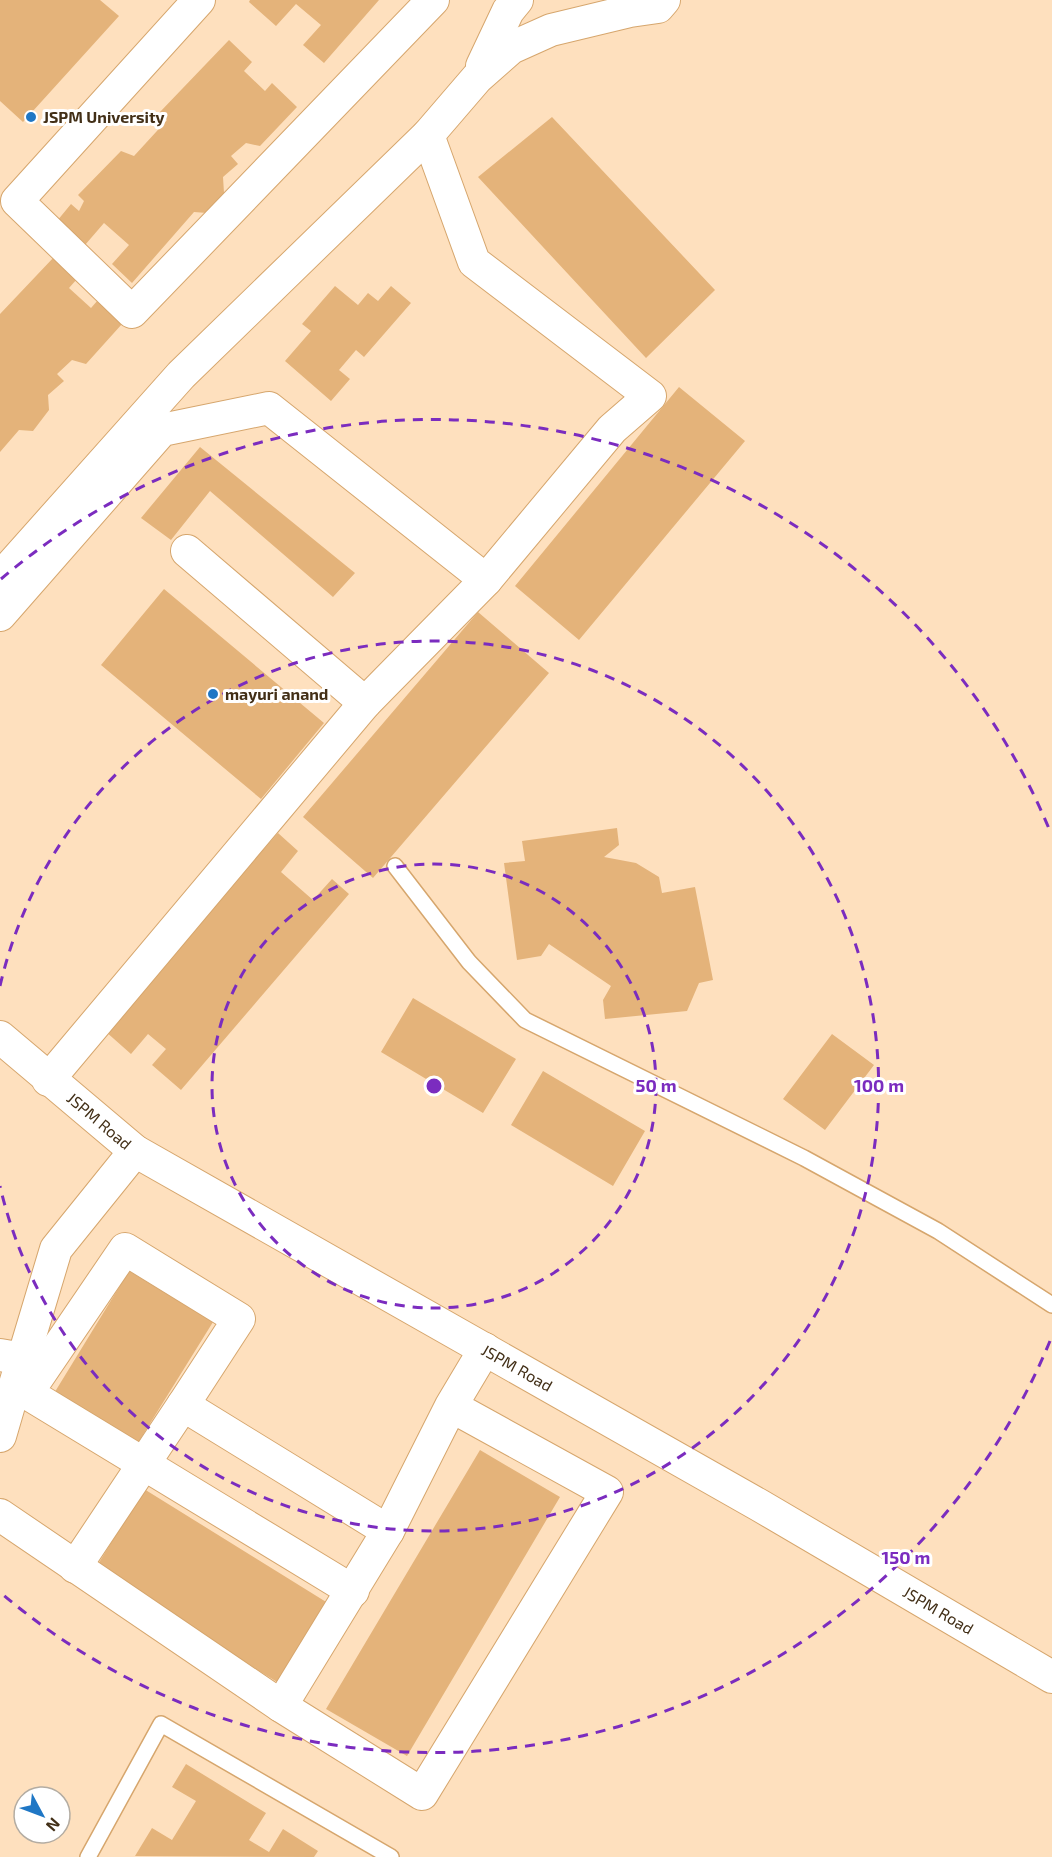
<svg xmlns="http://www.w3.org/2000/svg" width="1052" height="1857" font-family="'Exo 2',sans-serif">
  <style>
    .building { fill: #e4b37a }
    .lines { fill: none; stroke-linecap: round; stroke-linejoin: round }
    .service-casing { stroke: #d6a66d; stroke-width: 18 }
    .minor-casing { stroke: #d6a66d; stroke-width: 34 }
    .service { stroke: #fff; stroke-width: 15 }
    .minor { stroke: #fff; stroke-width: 32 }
    .ring { fill: none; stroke: #7b2cbf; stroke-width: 3; stroke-dasharray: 10 8 }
    .poi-dot { fill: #1f77c5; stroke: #fff; stroke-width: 2 }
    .labels { text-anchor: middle; stroke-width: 6; stroke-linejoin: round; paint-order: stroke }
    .poi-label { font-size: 16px; font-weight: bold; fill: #422f17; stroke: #fff; text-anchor: start }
    .street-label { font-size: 16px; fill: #422f17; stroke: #fff }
    .centre { fill: #7b2cbf; stroke: #fff; stroke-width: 3 }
    .ring-label { font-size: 18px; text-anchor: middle; font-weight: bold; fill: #7b2cbf; stroke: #fff; stroke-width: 6; stroke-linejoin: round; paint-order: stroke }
  </style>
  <rect width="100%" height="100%" fill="#fee0be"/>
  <!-- building -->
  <path class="building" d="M 0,0 L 100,0 L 119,16 L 23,122 L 0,101 Z
    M 250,0 L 379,0 L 324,63 L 303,45 L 321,25 L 296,4 L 276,26 L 249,2 Z
    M 229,40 L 252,62 L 244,71 L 265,91 L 272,83 L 297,107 L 260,146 L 246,143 L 231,156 L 238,164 L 223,177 L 224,193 L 207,213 L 194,212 L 132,283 L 112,264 L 129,245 L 104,223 L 85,245 L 57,221 L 71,204 L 79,211 L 84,201 L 78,195 L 121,151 L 134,156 L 167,120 L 159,113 Z
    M 552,117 L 715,290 L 646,358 L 478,177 Z
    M 54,257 L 77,279 L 69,288 L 91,308 L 98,300 L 122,324 L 86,364 L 72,360 L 57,374 L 64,381 L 48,395 L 49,410 L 33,431 L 19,430 L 0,452 L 0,314 Z
    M 335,286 L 358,305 L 368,293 L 378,301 L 391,286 L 411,303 L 364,357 L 356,350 L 339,370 L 350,379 L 331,401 L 285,361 L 311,331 L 302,324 Z
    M 679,387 L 745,441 L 579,640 L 515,586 Z
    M 200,447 L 355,573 L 333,597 L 210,491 L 171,540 L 141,518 Z
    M 164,589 L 324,723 L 261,799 L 101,665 Z
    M 478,612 L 549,673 L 373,878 L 303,817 Z
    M 617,828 L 619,845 L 604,857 L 636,863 L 659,877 L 662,893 L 695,887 L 713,980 L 699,983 L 687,1011 L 605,1019 L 603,1000 L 611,986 L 549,944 L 541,956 L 517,960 L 504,863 L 525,861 L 522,841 Z
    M 278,833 L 298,851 L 281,872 L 313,900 L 332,879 L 349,894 L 181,1090 L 152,1065 L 166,1049 L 148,1034 L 131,1054 L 105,1031 Z
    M 413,998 L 516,1059 L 483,1113 L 381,1052 Z
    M 832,1034 L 874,1065 L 825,1130 L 783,1099 Z
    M 543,1071 L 645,1131 L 613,1186 L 511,1125 Z
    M 129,1271 L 213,1322 L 136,1446 L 53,1395 Z
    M 480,1450 L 560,1497 L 407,1756 L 326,1709 Z
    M 144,1489 L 331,1605 L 282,1685 L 95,1569 Z
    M 186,1764 L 266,1813 L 249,1840 L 269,1852 L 283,1829 L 318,1851 L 314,1857 L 135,1856 L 152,1828 L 172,1840 L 196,1801 L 172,1787 Z"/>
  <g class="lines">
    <defs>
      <path id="service" d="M 395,866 L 469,962 L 525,1020 L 804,1158 L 938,1231 L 1052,1305
        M 88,1857 L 161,1724 L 391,1857"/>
      <g id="minor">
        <path d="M 199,0 L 17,201 L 132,312 L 433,0"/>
        <path d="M 482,66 L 508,11 L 517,0"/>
        <path d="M 187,551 L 365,703"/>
        <path d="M 0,578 L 181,375 L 428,135 L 477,78 L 511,48 L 551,30 L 630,11 L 658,7 L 664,0"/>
        <path d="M 0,615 L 162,430 L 269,408 L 486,580"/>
        <path id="s1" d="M 0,1037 L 135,1151 L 759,1505 L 1052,1677"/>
        <path d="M 48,1080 L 365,703 L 486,580 L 612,429 L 650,396 L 474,262 L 428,135"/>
        <path d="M 0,1355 L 23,1359 L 56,1249 L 135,1151"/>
        <path d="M 183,1405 L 239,1319 L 125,1249 L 27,1393 L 353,1591"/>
        <path d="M 451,1406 L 607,1492 L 422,1794 L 281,1706 L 388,1531 L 451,1406 L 485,1349"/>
        <path d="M 0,1436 L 21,1364"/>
        <path d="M 0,1515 L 281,1706"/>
        <path d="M 75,1567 L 183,1405 L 388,1531"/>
      </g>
    </defs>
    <!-- service casing -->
    <use href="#service" class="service-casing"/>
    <!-- minor casing -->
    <use href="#minor" class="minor-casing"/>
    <!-- service -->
    <use href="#service" class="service"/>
    <!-- minor -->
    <use href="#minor" class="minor"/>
  </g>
  <!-- distance rings -->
  <g class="ring">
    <circle cx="434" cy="1086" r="222"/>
    <path d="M0 986A445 445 0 1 1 0 1186"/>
    <path d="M1050 1341A667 667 0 0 1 1 1593M1 579A667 667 0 0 1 1050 831"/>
  </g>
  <!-- markers -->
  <g class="poi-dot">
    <circle cx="31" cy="117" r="6"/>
    <circle cx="213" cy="694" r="6"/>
  </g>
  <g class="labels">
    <!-- poi labels -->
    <g class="poi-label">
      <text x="43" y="123">JSPM University</text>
      <text x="225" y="700">mayuri anand</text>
    </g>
    <!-- street labels -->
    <g class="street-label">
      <text dy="6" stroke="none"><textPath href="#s1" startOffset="130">JSPM Road</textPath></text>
      <text dy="6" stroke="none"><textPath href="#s1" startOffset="616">JSPM Road</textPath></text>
      <text dy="6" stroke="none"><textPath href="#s1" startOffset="1102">JSPM Road</textPath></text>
    </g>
  </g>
  <circle cx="434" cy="1086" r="9" class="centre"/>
  <g class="ring-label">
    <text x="656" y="1092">50 m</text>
    <text x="879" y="1092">100 m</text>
    <text x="906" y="1564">150 m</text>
  </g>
  <!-- north arrow -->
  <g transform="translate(42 1815) rotate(131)"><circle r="28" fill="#ffffff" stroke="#b3aca2" stroke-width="1.5"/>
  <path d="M0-4.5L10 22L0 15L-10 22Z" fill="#1f77c5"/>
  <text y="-9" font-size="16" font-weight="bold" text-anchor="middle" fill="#422f17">N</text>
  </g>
</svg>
